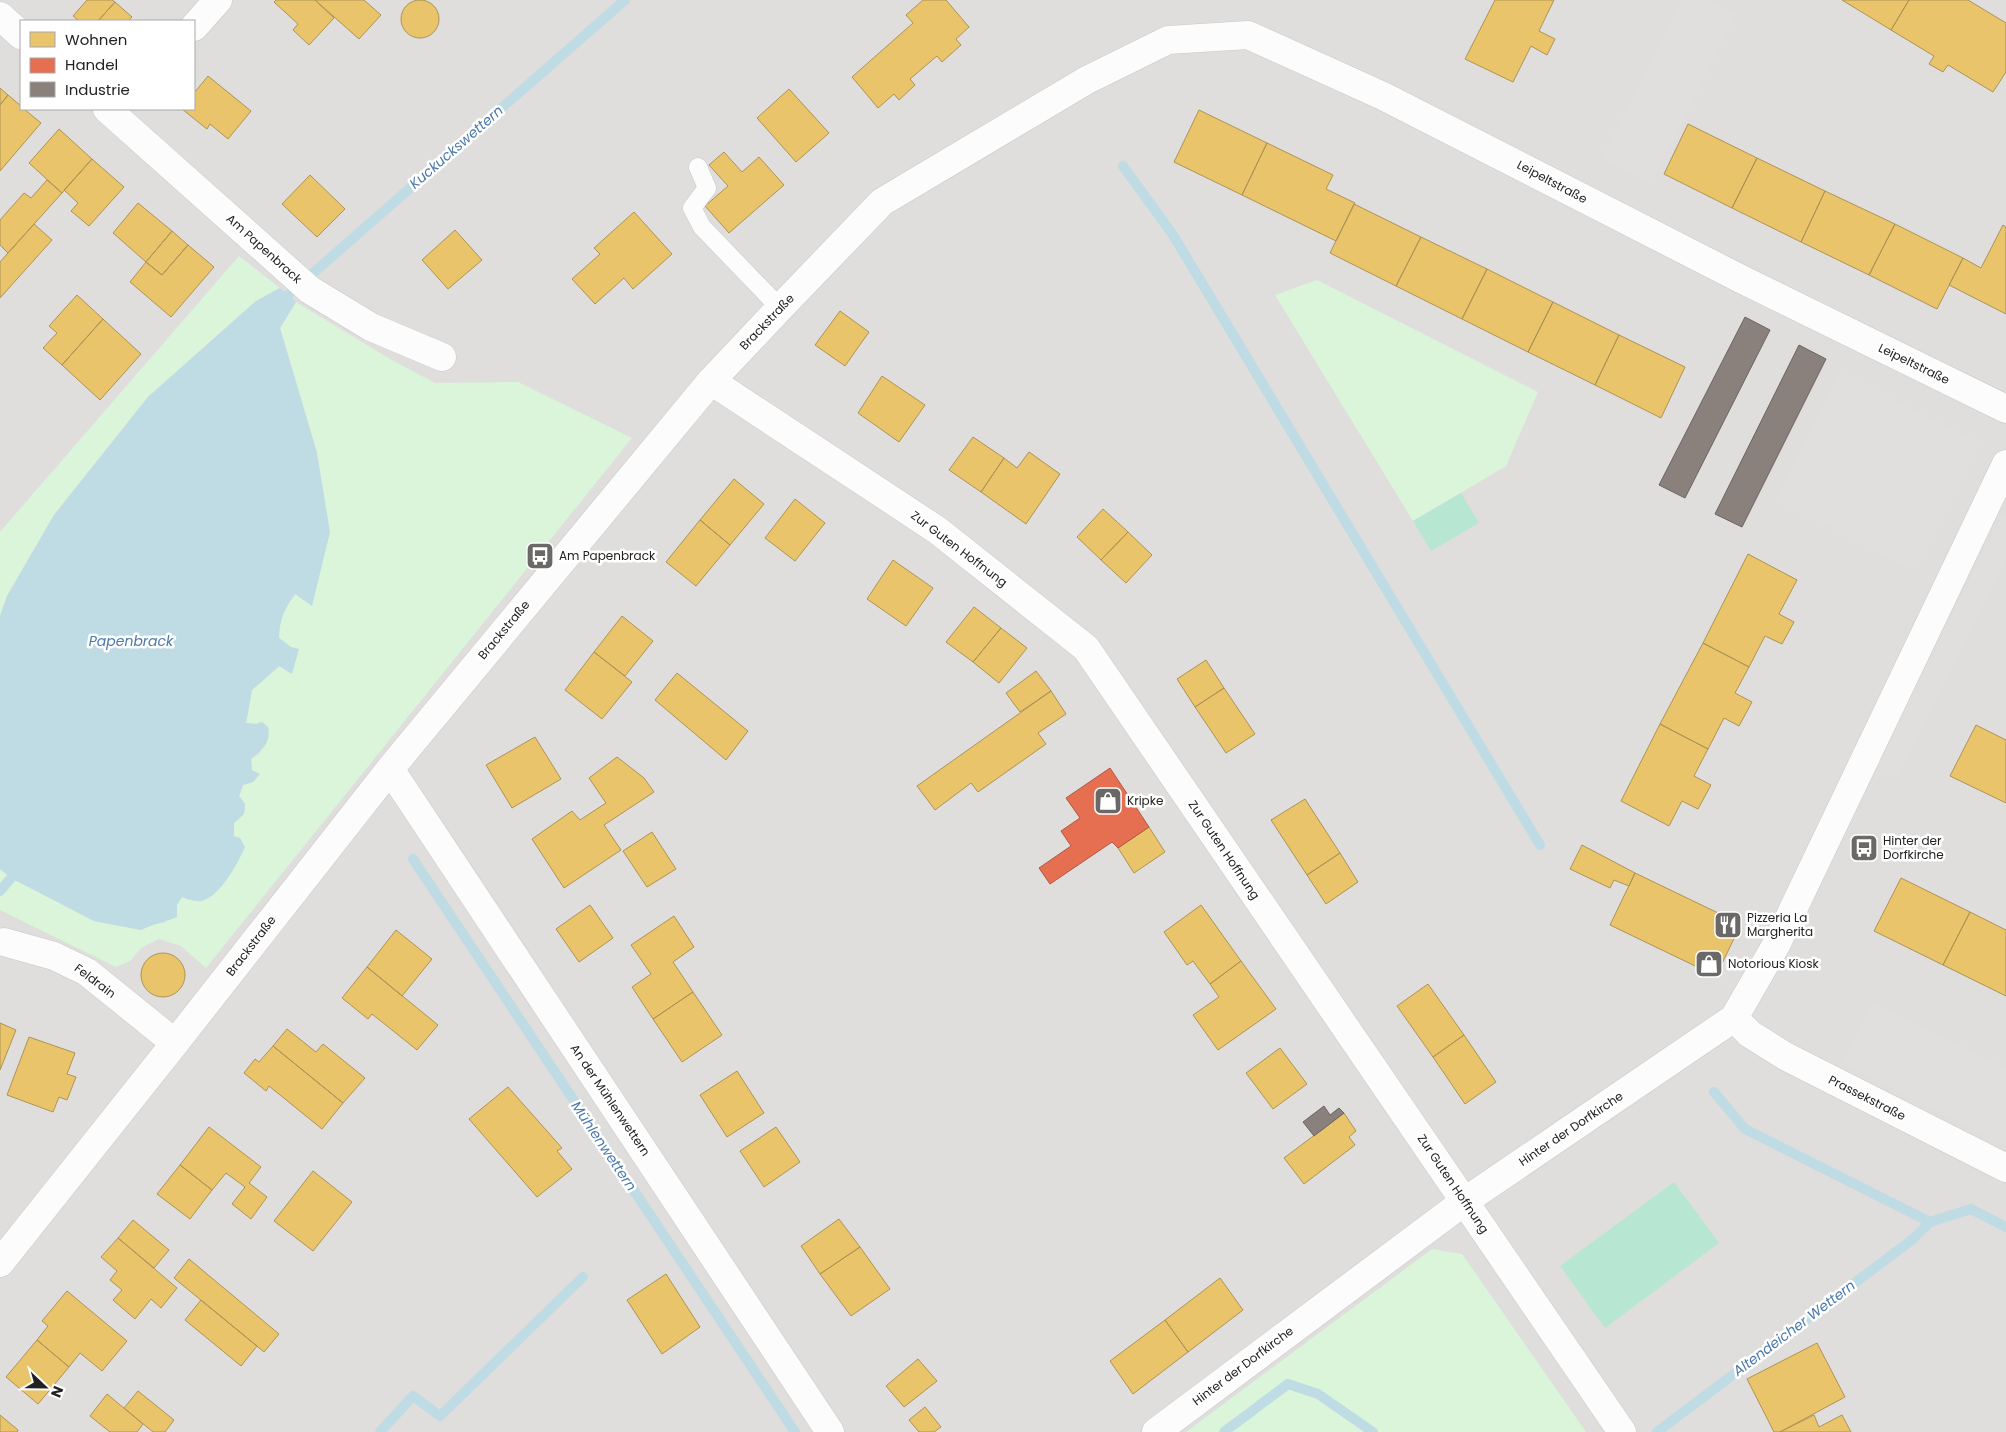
<svg xmlns="http://www.w3.org/2000/svg" width="2006" height="1432" font-family="Poppins,sans-serif">
  <style>
    .residential { fill: #dfdedc; fill-rule: evenodd }
    .park { fill: #daf5da }
    .pitch { fill: #b7e6d2 }
    .parking { fill: #e0dfde }
    .water { fill: #bfdbe3 }
    .homes { fill: #e9c46a; stroke: #ad9354 }
    .shops { fill: #e76f51; stroke: #ac5843 }
    .industry { fill: #8a817c; stroke: #6b6461 }
    .lines { fill: none; stroke-linecap: round; stroke-linejoin: round }
    .stream { stroke: #bfdbe3; stroke-width: 10 }
    .lane-casing { stroke: #c9c8c7; stroke-width: 19 }
    .street-casing { stroke: #c9c8c7; stroke-width: 29 }
    .lane { stroke: #fdfcfc; stroke-width: 18 }
    .street { stroke: #fdfcfc; stroke-width: 28 }
    .labels { text-anchor: middle; stroke-width: 5; stroke-linejoin: round; paint-order: stroke }
    .street-label { font-size: 12px; fill: #222; stroke: #fff }
    .poi-label { font-size: 12px; fill: #222; stroke: #fff; text-anchor: start }
    .water-label { font-size: 14px; font-style: italic; fill: #4a7aab; stroke: #fff }
  </style>
  <rect width="100%" height="100%" fill="#f0eeeb"/>
  <!-- residential -->
  <path class="residential" d="M 0,0 L 2006,0 L 2006,1432 L 0,1432 ZM 21,21 L 194,21 L 194,109 L 21,109 Z"/>
  <!-- park -->
  <path class="park" d="M 239,256 L 280,288 L 256,301 L 148,397 L 54,515 L 7,596 L 0,616 L 0,532 Z
    M 1317,280 L 1538,392 L 1506,466 L 1413,521 L 1275,295 Z
    M 296,302 L 390,359 L 435,383 L 518,382 L 632,438 L 206,968 L 181,946 L 159,939 L 141,948 L 130,961 L 116,967 L 0,910 L 0,869 L 11,878 L 94,921 L 141,930 L 153,924 L 164,923 L 182,897 L 189,900 L 233,837 L 234,823 L 244,814 L 245,804 L 239,796 L 243,785 L 253,782 L 260,774 L 252,771 L 251,759 L 260,753 L 256,724 L 246,723 L 252,690 L 280,666 L 291,674 L 291,647 L 279,638 C 279,620 285,608 295,594 L 312,605 L 317,453 L 280,328 Z
    M 1432,1249 L 1462,1254 L 1586,1432 L 1186,1432 Z"/>
  <!-- pitch -->
  <path class="pitch" d="M 1461,493 L 1479,523 L 1431,551 L 1413,521 Z
    M 1674,1182 L 1719,1243 L 1605,1328 L 1560,1266 Z"/>
  <!-- parking -->
  <path class="parking" d="M 1683,0 L 1708,0 L 1737,14 L 1651,183 L 1602,158 Z
    M 1840,372 L 1979,442 L 1915,570 L 1776,500 Z
    M 2002,516 L 2006,516 L 2006,559 L 1899,774 L 1870,777 Z
    M 1873,1003 L 2006,1068 L 2006,1145 L 1843,1064 Z"/>
  <!-- water -->
  <path class="water" d="M 280,288 L 296,302 L 280,328 L 317,453 L 330,532 L 312,606 L 295,594 C 285,608 279,620 279,638 L 291,647 L 299,649 L 292,674 L 279,666 L 252,690 L 246,723 L 256,724 L 262,722 L 268,727 C 271,742 263,750 251,759 L 252,770 L 260,774 L 253,782 L 243,785 L 239,796 L 245,804 L 244,814 L 234,823 L 234,836 L 240,838 L 245,847 C 238,863 220,897 201,901 C 195,902 188,899 182,897 L 177,905 L 177,917 C 165,922 153,924 141,930 L 94,921 L 11,878 L 0,869 L 0,616 L 7,596 L 54,515 L 148,397 L 256,301 Z"/>
  <!-- homes -->
  <path class="homes" d="M 87,0 L 112,0 L 115,2 L 98,21 L 79,21 L 73,16 Z
    M 276,0 L 315,0 L 334,18 L 309,45 L 293,30 L 298,24 L 274,2 Z
    M 315,0 L 364,0 L 381,15 L 359,39 Z
    M 923,0 L 946,0 L 969,27 L 956,39 L 961,45 L 942,62 L 937,56 L 910,79 L 915,85 L 899,100 L 894,94 L 878,108 L 852,77 L 913,23 L 906,15 Z
    M 1495,0 L 1554,0 L 1539,31 L 1555,39 L 1547,55 L 1531,46 L 1513,82 L 1465,59 Z
    M 1842,0 L 1909,0 L 1891,30 Z
    M 1909,0 L 1968,0 L 2006,23 L 2006,72 L 1993,92 L 1948,65 L 1943,72 L 1929,64 L 1934,56 L 1891,30 Z
    M401 19a19 19 0 1 1 38 0a19 19 0 1 1-38 0Z
    M 115,2 L 132,17 L 128,21 L 98,21 Z
    M 208,76 L 251,111 L 228,139 L 210,124 L 207,129 L 182,109 L 194,109 L 194,93 Z
    M 0,88 L 8,95 L 0,105 Z
    M 789,89 L 829,133 L 796,162 L 757,118 Z
    M 8,95 L 21,106 L 21,109 L 24,109 L 41,123 L 0,171 L 0,105 Z
    M 1199,110 L 1267,143 L 1242,195 L 1174,162 Z
    M 1688,124 L 1757,158 L 1732,208 L 1664,174 Z
    M 59,129 L 92,159 L 62,193 L 29,163 Z
    M 1267,143 L 1333,175 L 1326,189 L 1355,203 L 1336,241 L 1242,195 Z
    M 724,152 L 742,172 L 759,157 L 784,185 L 729,233 L 705,206 L 728,186 L 709,165 Z
    M 1757,158 L 1825,191 L 1801,242 L 1732,208 Z
    M 92,159 L 124,187 L 89,226 L 71,211 L 78,203 L 64,190 Z
    M 310,175 L 345,209 L 317,237 L 282,204 Z
    M 47,180 L 62,193 L 8,253 L 0,245 L 0,220 L 24,193 L 31,198 Z
    M 1825,191 L 1895,224 L 1869,275 L 1801,242 Z
    M 138,203 L 172,231 L 146,262 L 113,233 Z
    M 1354,204 L 1421,237 L 1396,286 L 1330,253 Z
    M 634,212 L 672,254 L 633,289 L 624,278 L 595,304 L 572,279 L 600,254 L 594,248 Z
    M 34,224 L 52,240 L 0,298 L 0,262 Z
    M 1895,224 L 1963,258 L 1937,309 L 1869,275 Z
    M 2003,225 L 2006,227 L 2006,314 L 1949,285 L 1963,258 L 1981,268 Z
    M 455,230 L 482,260 L 448,289 L 422,260 Z
    M 172,231 L 188,245 L 162,275 L 146,262 Z
    M 1421,237 L 1487,269 L 1462,319 L 1396,286 Z
    M 188,245 L 214,267 L 171,317 L 130,282 L 146,262 L 162,275 Z
    M 1487,269 L 1553,302 L 1528,352 L 1462,319 Z
    M 77,295 L 103,319 L 62,365 L 43,348 L 57,333 L 49,326 Z
    M 1553,302 L 1619,335 L 1595,385 L 1528,352 Z
    M 840,311 L 869,332 L 845,366 L 815,345 Z
    M 103,319 L 141,354 L 100,400 L 62,365 Z
    M 1619,335 L 1685,367 L 1661,418 L 1595,385 Z
    M 882,376 L 925,405 L 899,442 L 858,413 Z
    M 973,437 L 1004,458 L 981,492 L 949,470 Z
    M 1029,452 L 1060,474 L 1026,524 L 981,492 L 1004,458 L 1017,468 Z
    M 734,479 L 764,504 L 730,545 L 700,520 Z
    M 795,499 L 825,523 L 795,561 L 765,538 Z
    M 1103,509 L 1128,532 L 1101,560 L 1077,537 Z
    M 700,520 L 730,545 L 696,586 L 666,562 Z
    M 1128,532 L 1152,555 L 1126,583 L 1101,560 Z
    M 1748,554 L 1797,580 L 1779,614 L 1794,622 L 1782,644 L 1765,636 L 1749,667 L 1703,643 Z
    M 893,560 L 933,588 L 906,626 L 867,599 Z
    M 974,607 L 1001,628 L 973,662 L 946,642 Z
    M 622,616 L 653,641 L 625,676 L 594,652 Z
    M 1001,628 L 1027,648 L 999,683 L 973,662 Z
    M 1703,643 L 1749,667 L 1735,693 L 1752,702 L 1739,726 L 1724,718 L 1708,749 L 1660,724 Z
    M 594,652 L 632,682 L 602,719 L 565,690 Z
    M 1206,660 L 1224,688 L 1195,707 L 1177,679 Z
    M 1036,671 L 1051,691 L 1020,712 L 1006,693 Z
    M 677,673 L 748,731 L 726,760 L 655,700 Z
    M 1224,688 L 1255,734 L 1226,753 L 1195,707 Z
    M 1051,691 L 1066,714 L 1038,733 L 1046,744 L 978,792 L 971,783 L 935,810 L 917,786 Z
    M 1660,724 L 1708,749 L 1694,776 L 1711,785 L 1698,809 L 1682,801 L 1669,826 L 1621,801 Z
    M 1976,725 L 2006,740 L 2006,803 L 1950,776 Z
    M 535,737 L 561,779 L 512,808 L 486,765 Z
    M 617,757 L 644,778 L 654,792 L 604,825 L 621,850 L 564,888 L 532,839 L 572,811 L 580,820 L 606,803 L 589,778 Z
    M 1305,799 L 1340,853 L 1307,875 L 1271,820 Z
    M 1149,827 L 1165,852 L 1134,873 L 1118,848 Z
    M 652,832 L 676,869 L 647,887 L 623,851 Z
    M 1582,845 L 1635,873 L 1629,886 L 1614,880 L 1610,888 L 1570,869 Z
    M 1340,853 L 1358,882 L 1326,904 L 1307,875 Z
    M 1635,873 L 1741,924 L 1716,976 L 1610,925 Z
    M 1901,878 L 1970,912 L 1943,965 L 1874,931 Z
    M 590,905 L 613,938 L 579,962 L 556,929 Z
    M 1201,905 L 1241,961 L 1210,984 L 1193,961 L 1187,965 L 1164,932 Z
    M 1970,912 L 2006,930 L 2006,996 L 1943,965 Z
    M 674,916 L 694,947 L 673,962 L 693,992 L 653,1019 L 632,987 L 651,974 L 631,945 Z
    M 396,930 L 432,959 L 402,996 L 367,967 Z
    M141 975a22 22 0 1 1 44 0a22 22 0 1 1-44 0Z
    M 1241,961 L 1276,1009 L 1218,1050 L 1193,1015 L 1219,997 L 1210,984 Z
    M 367,967 L 438,1025 L 417,1050 L 372,1014 L 368,1019 L 342,998 Z
    M 1428,984 L 1464,1035 L 1433,1057 L 1397,1006 Z
    M 693,992 L 722,1035 L 682,1062 L 653,1019 Z
    M 0,1023 L 16,1030 L 0,1070 Z
    M 287,1029 L 316,1052 L 323,1044 L 365,1078 L 343,1103 L 273,1046 Z
    M 1464,1035 L 1496,1082 L 1465,1104 L 1433,1057 Z
    M 29,1037 L 75,1053 L 67,1074 L 76,1077 L 67,1100 L 59,1097 L 53,1112 L 7,1095 Z
    M 273,1046 L 343,1103 L 322,1129 L 269,1086 L 266,1091 L 244,1073 L 255,1059 L 259,1062 Z
    M 1280,1048 L 1307,1084 L 1273,1109 L 1246,1073 Z
    M 737,1071 L 764,1113 L 727,1137 L 700,1095 Z
    M 508,1087 L 562,1148 L 557,1151 L 572,1169 L 537,1197 L 469,1119 Z
    M 1344,1113 L 1356,1131 L 1349,1137 L 1355,1145 L 1304,1184 L 1284,1158 Z
    M 209,1127 L 261,1167 L 249,1183 L 267,1197 L 251,1219 L 232,1204 L 245,1187 L 226,1173 L 212,1190 L 180,1165 Z
    M 776,1127 L 800,1162 L 764,1187 L 740,1151 Z
    M 180,1165 L 212,1190 L 190,1219 L 157,1194 Z
    M 313,1171 L 352,1202 L 313,1251 L 274,1221 Z
    M 839,1219 L 860,1247 L 820,1274 L 801,1246 Z
    M 133,1220 L 169,1250 L 154,1268 L 118,1238 Z
    M 118,1238 L 177,1288 L 161,1308 L 151,1299 L 135,1319 L 113,1300 L 122,1290 L 110,1280 L 117,1271 L 101,1257 Z
    M 860,1247 L 890,1289 L 851,1316 L 820,1274 Z
    M 189,1259 L 279,1334 L 264,1352 L 174,1278 Z
    M 666,1274 L 700,1327 L 662,1354 L 627,1300 Z
    M 1220,1278 L 1243,1310 L 1188,1352 L 1165,1320 Z
    M 67,1291 L 127,1341 L 102,1371 L 80,1353 L 69,1367 L 37,1340 L 48,1326 L 42,1321 Z
    M 201,1300 L 257,1346 L 241,1366 L 185,1320 Z
    M 1165,1320 L 1188,1352 L 1133,1394 L 1110,1361 Z
    M 37,1340 L 69,1367 L 38,1404 L 6,1377 Z
    M 1817,1343 L 1845,1397 L 1780,1432 L 1774,1432 L 1747,1379 Z
    M 918,1359 L 937,1381 L 904,1407 L 886,1386 Z
    M 138,1391 L 174,1420 L 165,1432 L 153,1432 L 124,1408 Z
    M 107,1394 L 143,1424 L 137,1432 L 110,1432 L 90,1416 Z
    M 925,1407 L 941,1427 L 934,1432 L 919,1432 L 909,1420 Z
    M 0,1415 L 18,1430 L 17,1432 L 0,1432 Z
    M 1814,1415 L 1819,1427 L 1842,1415 L 1851,1432 L 1780,1432 Z"/>
  <!-- shops -->
  <path class="shops" d="M 1110,768 L 1149,827 L 1118,848 L 1112,842 L 1050,884 L 1039,868 L 1071,846 L 1061,831 L 1080,818 L 1066,798 Z"/>
  <!-- industry -->
  <path class="industry" d="M 1745,317 L 1770,330 L 1685,498 L 1659,485 Z
    M 1799,345 L 1826,359 L 1742,527 L 1715,514 Z
    M 1324,1106 L 1330,1115 L 1339,1108 L 1344,1113 L 1314,1136 L 1303,1122 Z"/>
  <g class="lines">
    <!-- stream -->
    <path class="stream" d="M 1123,166 L 1173,235 L 1540,845
      M 288,295 L 625,0
      M 413,859 L 795,1432
      M 0,891 L 11,878
      M 1714,1092 L 1745,1129 L 1930,1222 L 1971,1209 L 2006,1227
      M 380,1432 L 413,1396 L 440,1416 L 583,1277
      M 1224,1432 L 1288,1384 L 1318,1394 L 1373,1432
      M 1657,1432 L 1913,1239 L 1930,1222"/>
    <defs>
      <path id="lane" d="M 698,167 L 707,188 L 692,208 L 702,227 L 780,308"/>
      <path id="street" d="M 0,16 L 21,35
        M 194,27 L 218,0
        M 107,109 L 310,290 L 371,327 L 442,357
        M 711,381 L 937,530 L 1086,648 L 1622,1432
        M 390,769 L 830,1432
        M 4,942 L 54,956 L 87,972 L 175,1043
        M 1734,1018 L 1750,1034 L 1785,1056 L 2006,1168
        M 0,1263 L 175,1043 L 390,769 L 711,381 L 780,308 L 882,202 L 1087,80 L 1168,40 L 1248,35 L 1383,96 L 1743,280 L 2006,409
        M 1156,1432 L 1465,1201 L 1734,1018 L 1776,945 L 2006,464"/>
    </defs>
    <!-- lane casing -->
    <use href="#lane" class="lane-casing"/>
    <!-- street casing -->
    <use href="#street" class="street-casing"/>
    <!-- lane -->
    <use href="#lane" class="lane"/>
    <!-- street -->
    <use href="#street" class="street"/>
  </g>
  <!-- icons -->
  <defs>
    <symbol id="bus-square" viewBox="-11 -11 22 22"><rect x="-9" y="-9" width="18" height="18" rx="4" fill="#6a6968" stroke="#fff"/><path d="M-5-6H5V4H4V6H2V4H-2V6H-4V4H-5ZM-3.5-4V0h7V-4ZM-3.5 1.2v1.5H-2V1.2ZM2 1.2v1.5H3.5V1.2Z" fill="#fff"/></symbol>
    <symbol id="shop-square" viewBox="-11 -11 22 22"><rect x="-9" y="-9" width="18" height="18" rx="4" fill="#6a6968" stroke="#fff"/><path d="M-5-2.5h2.3a2.7 3.5 0 0 1 5.4 0H5L5.5 6h-11ZM-1.5-2.5h3a1.5 2.3 0 0 0-3 0Z" fill="#fff"/></symbol>
    <symbol id="restaurant-square" viewBox="-11 -11 22 22"><rect x="-9" y="-9" width="18" height="18" rx="4" fill="#6a6968" stroke="#fff"/><path d="M-5-6h1v4h1v-4h1v4h1v-4h1v5L-1.5 .5V6h-2V.5L-5-1ZM5-6V6H3V1.5H1.5Q1.5-4 5-6Z" fill="#fff"/></symbol>
  </defs>
  <g fill-rule="evenodd">
    <use href="#bus-square" x="524" y="540" width="32" height="32"/>
    <use href="#shop-square" x="1092" y="785" width="32" height="32"/>
    <use href="#bus-square" x="1848" y="832" width="32" height="32"/>
    <use href="#restaurant-square" x="1712" y="909" width="32" height="32"/>
    <use href="#shop-square" x="1693" y="948" width="32" height="32"/>
  </g>
  <g class="labels">
    <!-- street labels -->
    <g class="street-label">
      <text transform="translate(1552 182) rotate(28)" y="4">Leipeltstraße</text>
      <text transform="translate(264 249) rotate(42)" y="4">Am Papenbrack</text>
      <text transform="translate(767 322) rotate(-46)" y="4">Brackstraße</text>
      <text transform="translate(1914 364) rotate(26)" y="4">Leipeltstraße</text>
      <text transform="translate(959 549) rotate(37)" y="4">Zur Guten Hoffnung</text>
      <text transform="translate(504 630) rotate(-50)" y="4">Brackstraße</text>
      <text transform="translate(1224 850) rotate(56)" y="4">Zur Guten Hoffnung</text>
      <text transform="translate(251 946) rotate(-52)" y="4">Brackstraße</text>
      <text transform="translate(95 981) rotate(37)" y="4">Feldrain</text>
      <text transform="translate(1867 1098) rotate(27)" y="4">Prassekstraße</text>
      <text transform="translate(610 1100) rotate(56)" y="4">An der Mühlenwettern</text>
      <text transform="translate(1571 1129) rotate(-34)" y="4">Hinter der Dorfkirche</text>
      <text transform="translate(1453 1184) rotate(56)" y="4">Zur Guten Hoffnung</text>
      <text transform="translate(1243 1366) rotate(-37)" y="4">Hinter der Dorfkirche</text>
    </g>
    <!-- poi labels -->
    <g class="poi-label">
      <text x="559" y="560">Am Papenbrack</text>
      <text x="1127" y="805">Kripke</text>
      <text x="1883" y="845">Hinter der<tspan x="1883" dy="14">Dorfkirche</tspan></text>
      <text x="1747" y="922">Pizzeria La<tspan x="1747" dy="14">Margherita</tspan></text>
      <text x="1728" y="968">Notorious Kiosk</text>
    </g>
    <!-- water labels -->
    <g class="water-label">
      <text transform="translate(456 147) rotate(-41)" y="5">Kuckuckswettern</text>
      <text x="131" y="646">Papenbrack</text>
      <text transform="translate(604 1146) rotate(56)" y="5">Mühlenwettern</text>
      <text transform="translate(1794 1328) rotate(-37)" y="5">Altendeicher Wettern</text>
    </g>
  </g>
  <!-- legend -->
  <rect x="20" y="20" width="175" height="90" fill="#ffffff" stroke="#a7a7a7"/>
  <rect x="30" y="32" width="25" height="15" fill="#e9c46a" stroke="#a7a7a7"/>
  <text x="65" y="45" font-size="15" fill="#222222">Wohnen</text>
  <rect x="30" y="58" width="25" height="15" fill="#e76f51" stroke="#a7a7a7"/>
  <text x="65" y="70" font-size="15" fill="#222222">Handel</text>
  <rect x="30" y="82" width="25" height="15" fill="#8a817c" stroke="#a7a7a7"/>
  <text x="65" y="95" font-size="15" fill="#222222">Industrie</text>
  <!-- north arrow -->
  <g transform="translate(45 1387) rotate(112)" stroke="#ffffff" stroke-width="4" paint-order="stroke">
  <path d="M0-4L9 19L0 12L-9 19Z" fill="#222222"/>
  <text y="-8" font-size="14" font-weight="bold" text-anchor="middle" fill="#222222">N</text>
  </g>
</svg>
